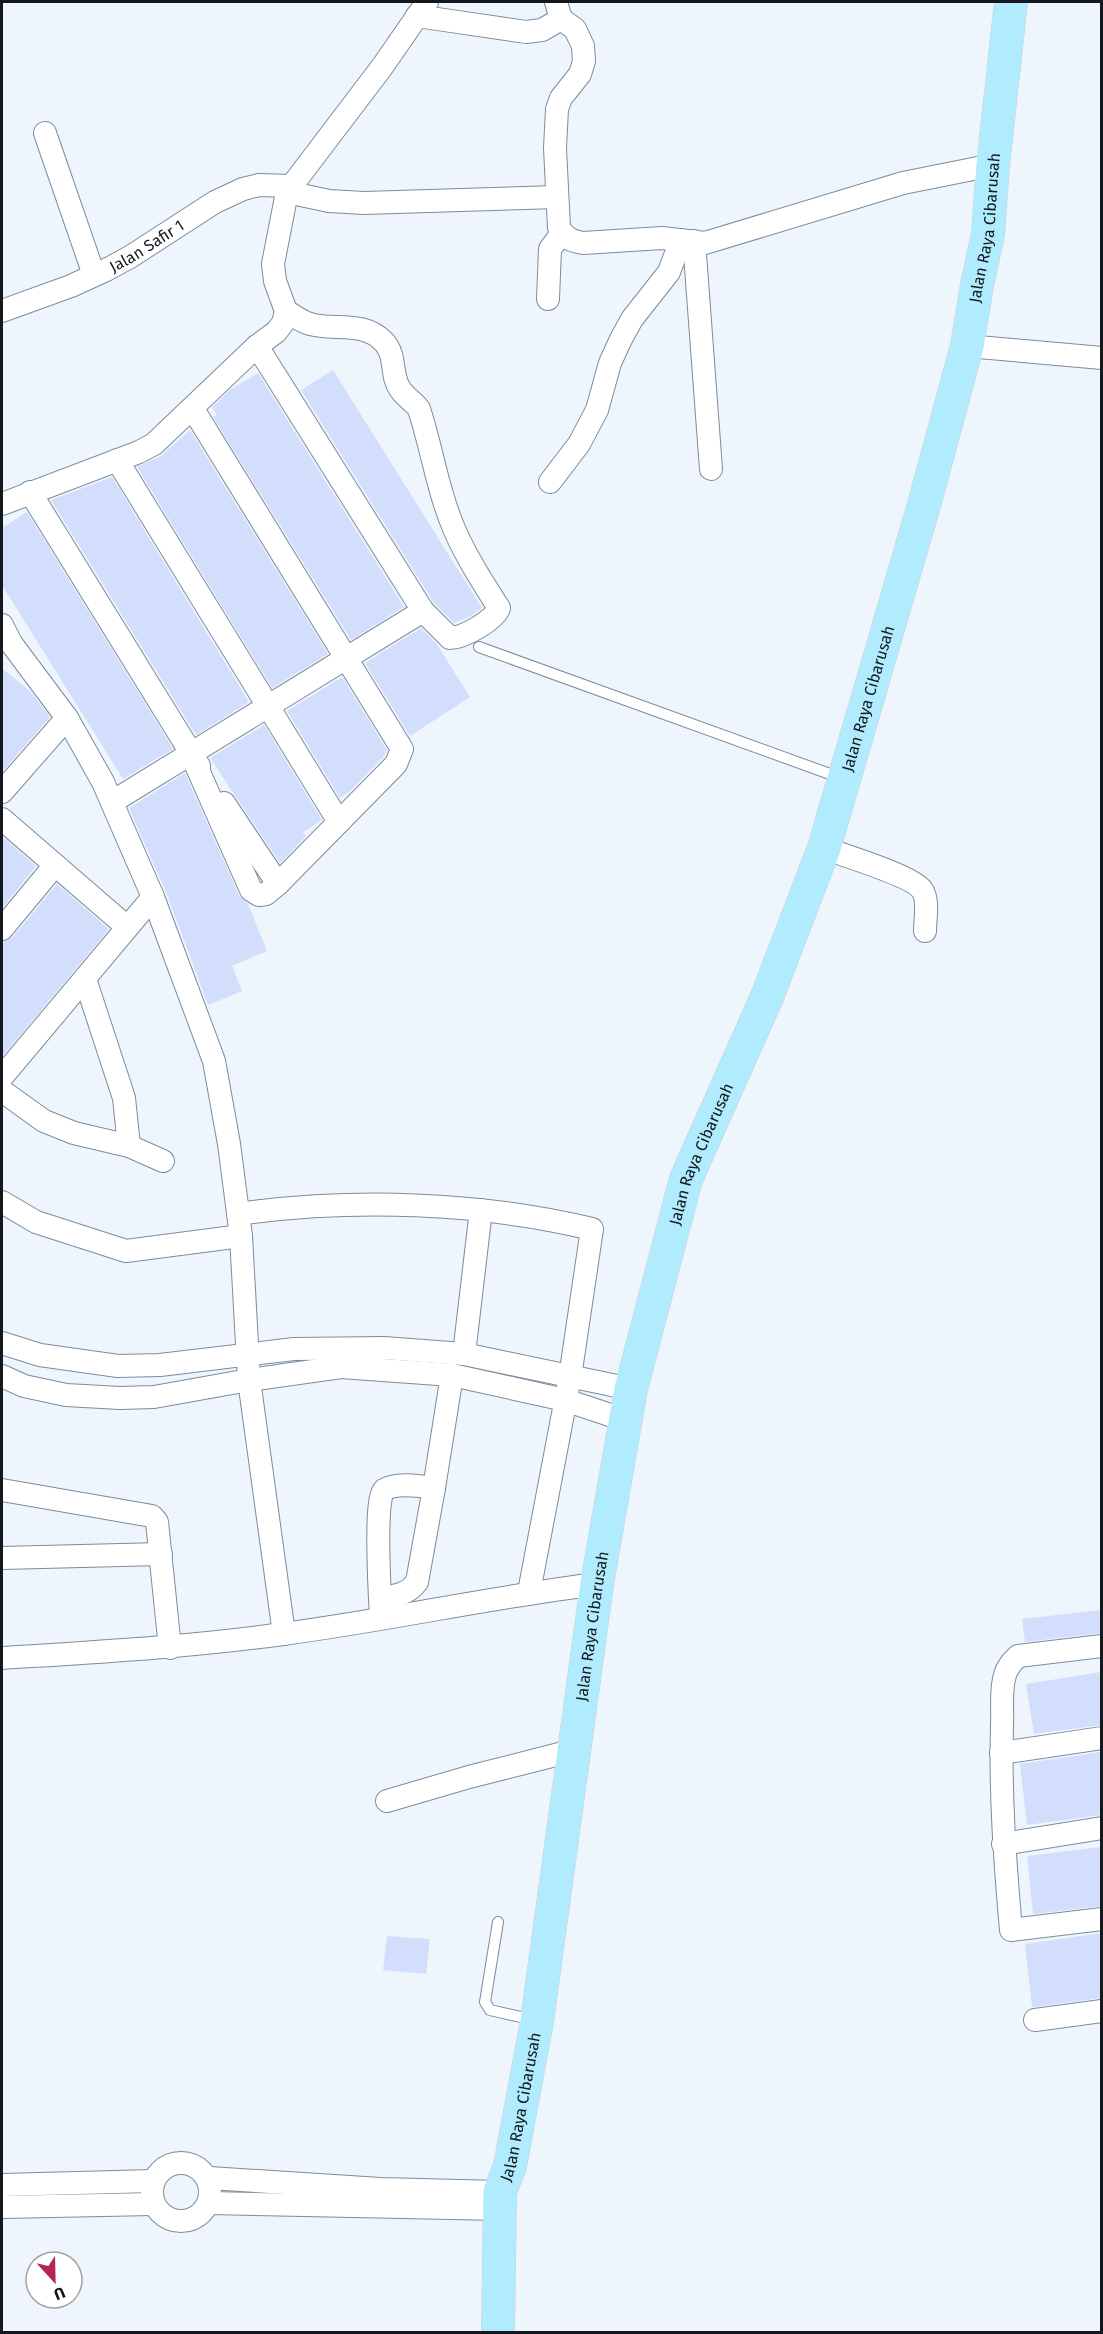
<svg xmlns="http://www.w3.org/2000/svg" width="1103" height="2334" font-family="'Fira Sans',sans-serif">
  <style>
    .building { fill: #d3defc }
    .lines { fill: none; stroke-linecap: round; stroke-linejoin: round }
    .lane-casing { stroke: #7b8c9c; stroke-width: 12 }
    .street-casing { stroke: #7b8c9c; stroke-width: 24 }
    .primary-casing { stroke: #d0d1d2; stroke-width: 34 }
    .lane { stroke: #fff; stroke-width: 10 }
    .street { stroke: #fff; stroke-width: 22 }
    .primary { stroke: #b0ebfe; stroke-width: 33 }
    .labels { text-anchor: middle; stroke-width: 4.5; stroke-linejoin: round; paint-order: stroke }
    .street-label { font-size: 16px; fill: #12181e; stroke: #fff }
  </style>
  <rect width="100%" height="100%" fill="#eef5fc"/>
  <!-- building -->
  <path class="building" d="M 333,370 L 482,608 L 471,616 L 454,623 L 434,603 L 301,390 Z
    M 258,373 L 404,607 L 351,640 L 213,417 L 217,415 L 212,407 L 230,390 Z
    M 190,430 L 328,654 L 272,688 L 137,467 L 161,456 Z
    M 112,477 L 249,702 L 196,735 L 51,500 Z
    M 27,512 L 173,749 L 123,779 L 2,585 L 2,528 Z
    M 421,628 L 436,643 L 470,697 L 410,736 L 365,663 Z
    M 2,668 L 31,692 L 50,717 L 2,772 Z
    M 342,677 L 387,750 L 384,756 L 349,792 L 340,798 L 287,711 Z
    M 264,725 L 322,820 L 303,832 L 306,836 L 280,863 L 210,758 Z
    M 185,773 L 239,895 L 248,904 L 267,951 L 232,966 L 242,991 L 208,1005 L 166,892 L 129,808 Z
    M 2,836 L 36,866 L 2,908 Z
    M 57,884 L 109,929 L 2,1057 L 2,942 L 12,938 Z
    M 1101,1610 L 1101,1633 L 1025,1642 L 1022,1619 Z
    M 1101,1672 L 1101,1725 L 1034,1734 L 1026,1684 Z
    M 1101,1752 L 1101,1815 L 1027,1825 L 1020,1764 Z
    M 1101,1847 L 1101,1906 L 1033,1914 L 1027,1856 Z
    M 1101,1933 L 1101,1998 L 1032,2007 L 1025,1944 Z
    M 387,1936 L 430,1939 L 426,1974 L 383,1970 Z"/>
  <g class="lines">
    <defs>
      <path id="lane" d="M 479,647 L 841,778
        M 498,1922 L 485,2002 L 490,2010 L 534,2020"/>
      <g id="street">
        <path d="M 556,2 L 561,19 L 575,29 L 583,46 L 584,61 L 580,74 L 561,98 L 557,109 L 555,148 L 559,228 C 565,238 571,241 583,243 L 662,238 L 705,243 L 903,183 L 993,165"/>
        <path d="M 417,16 L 526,32 L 542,30 L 561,19"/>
        <path d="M 45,133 L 94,275"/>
        <path d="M 287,192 L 329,201 L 364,203 L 557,197"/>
        <path d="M 694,241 L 711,469"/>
        <path d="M 548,299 L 550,249 L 562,233"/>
        <path id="s1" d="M 2,311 L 71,286 L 106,270 L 130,257 L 215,202 L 243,189 L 259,185 L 290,186"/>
        <path d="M 257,346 L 423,611 L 450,638 C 463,638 495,620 499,608 C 483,583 467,558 455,531 C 438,492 432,449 419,409 C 414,402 405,397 400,389 C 390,375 397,356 384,342 C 363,320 335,331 310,324 C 302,322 293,315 286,311"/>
        <path d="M 967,346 L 1102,358"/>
        <path d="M 117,460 L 339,822"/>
        <path d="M 550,482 L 579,444 L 597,410 L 610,363 L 621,339 L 632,319 L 669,272 L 681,240"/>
        <path d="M 30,492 L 199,766"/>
        <path d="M 2,504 L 139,452 L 154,444 L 257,346 L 276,332 L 283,323 L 286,311 L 275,281 L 273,264 L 287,192 L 382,67 L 427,2"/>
        <path d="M 2,625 L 11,643 L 67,718 L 103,782 L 153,897 L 214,1061 L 229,1144 L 241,1236 L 249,1380 L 284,1634"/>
        <path d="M 191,754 L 251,890 L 259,895 L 266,894 L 278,884 L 396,764 L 402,749 L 193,409"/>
        <path d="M 2,792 L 67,718"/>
        <path d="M 112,802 L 423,611"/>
        <path d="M 224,803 L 278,884"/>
        <path d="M 2,819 L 127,927"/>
        <path d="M 824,848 C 842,855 913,876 922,890 C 929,899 925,920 925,931"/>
        <path d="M 2,929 L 55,865"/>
        <path d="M 85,979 L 124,1098 L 129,1146"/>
        <path d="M 2,1077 L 153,897"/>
        <path d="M 2,1091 L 44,1121 L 74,1133 L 129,1146 L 163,1161"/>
        <path d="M 2,1202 L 36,1222 L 126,1251 L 241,1236"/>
        <path d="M 238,1214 C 353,1198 479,1202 592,1229 L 570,1377 L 529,1592"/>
        <path d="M 2,1343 L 40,1355 L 118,1366 L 160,1365 L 294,1349 L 384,1348 L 464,1354 L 631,1389"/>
        <path d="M 464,1354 L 481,1210"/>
        <path d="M 2,1376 L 24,1386 L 66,1395 L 120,1398 L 154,1397 L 249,1380 L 341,1367 L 452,1375 L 565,1400 L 625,1420"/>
        <path d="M 2,1490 L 152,1516 L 157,1522 L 170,1648"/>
        <path d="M 2,1558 L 161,1554"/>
        <path d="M 380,1598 C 395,1596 407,1595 417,1582 L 434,1488"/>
        <path d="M 381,1618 C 380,1600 374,1498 384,1490 C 396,1482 420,1486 434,1488 L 452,1375"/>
        <path d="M 1102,1646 L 1018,1656 C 1012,1662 1007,1667 1005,1675 C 1000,1690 1003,1710 1002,1726 C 1000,1794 1005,1862 1011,1930 L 1102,1919"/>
        <path d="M 2,1658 C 96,1652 189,1647 283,1634 C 388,1620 492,1597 597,1584"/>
        <path d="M 1001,1753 L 1102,1738"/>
        <path d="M 387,1801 L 469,1777 L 575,1750"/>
        <path d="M 1003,1844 L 1102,1828"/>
        <path d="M 1035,2020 L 1102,2011"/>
        <circle cx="181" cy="2192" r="29"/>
        <path d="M 209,2178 L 380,2189 L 500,2192"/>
        <path d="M 2,2185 L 153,2181"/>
        <path d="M 209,2203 L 501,2209"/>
        <path d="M 2,2207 L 153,2204"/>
      </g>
      <g id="primary">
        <path id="s2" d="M 498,2332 L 500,2192 L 510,2166 L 537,2021 L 597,1584 L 631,1389 L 686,1179 L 767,997 L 824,848 L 924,505 L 967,346 L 977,285 L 988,234 L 993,165 L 1011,2"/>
      </g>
    </defs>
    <!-- lane casing -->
    <use href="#lane" class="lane-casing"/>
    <!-- street casing -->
    <use href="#street" class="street-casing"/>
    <!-- primary casing -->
    <use href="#primary" class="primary-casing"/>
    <!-- lane -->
    <use href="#lane" class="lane"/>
    <!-- street -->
    <use href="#street" class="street"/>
    <!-- primary -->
    <use href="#primary" class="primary"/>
  </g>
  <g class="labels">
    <!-- street labels -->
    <g class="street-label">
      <text dy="6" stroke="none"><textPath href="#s2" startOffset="2172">Jalan Raya Cibarusah</textPath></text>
      <text dy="6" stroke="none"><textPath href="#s1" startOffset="159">Jalan Safir 1</textPath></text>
      <text dy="6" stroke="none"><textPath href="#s2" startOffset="1686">Jalan Raya Cibarusah</textPath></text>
      <text dy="6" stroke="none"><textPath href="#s2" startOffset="1200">Jalan Raya Cibarusah</textPath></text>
      <text dy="6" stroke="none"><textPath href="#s2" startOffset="714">Jalan Raya Cibarusah</textPath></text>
      <text dy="6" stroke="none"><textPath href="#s2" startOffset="228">Jalan Raya Cibarusah</textPath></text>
    </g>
  </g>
  <!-- border -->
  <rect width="1103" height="2334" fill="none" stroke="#12181e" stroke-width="6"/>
  <!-- north arrow -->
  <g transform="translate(54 2280) rotate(158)"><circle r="28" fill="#ffffff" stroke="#a0a3a5" stroke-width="1.5"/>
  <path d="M0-4.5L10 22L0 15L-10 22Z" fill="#b62654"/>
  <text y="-9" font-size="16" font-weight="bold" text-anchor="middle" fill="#12181e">U</text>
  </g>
</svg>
